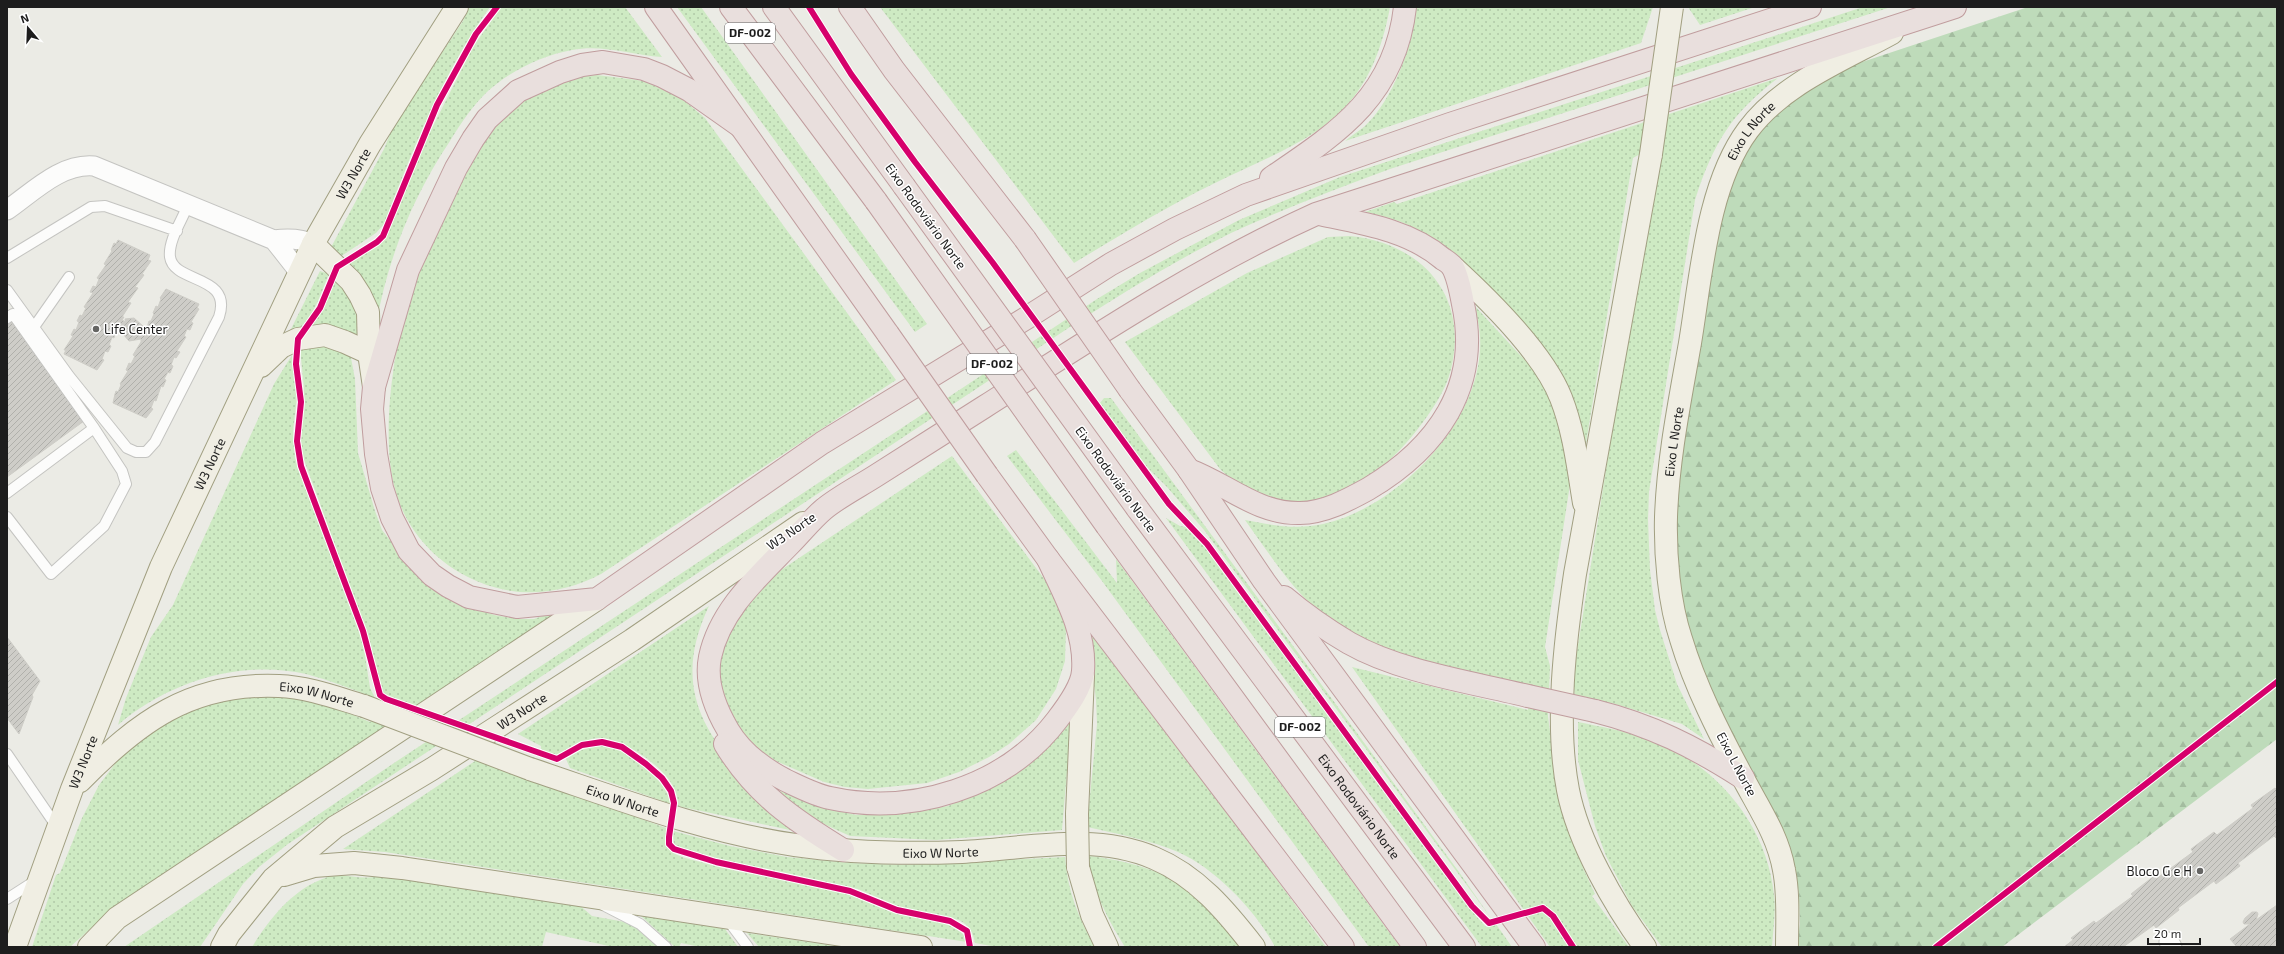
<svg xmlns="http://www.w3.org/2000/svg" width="2284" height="954" font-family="'Exo 2',sans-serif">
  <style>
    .grass { fill: url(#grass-dots) }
    .forest { fill: url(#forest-firs) }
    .building { fill: url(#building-hatch); stroke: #cecdc7 }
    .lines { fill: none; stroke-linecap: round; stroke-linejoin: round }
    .lane-casing { stroke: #c4c4c1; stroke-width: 12 }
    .street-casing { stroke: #c4c4c1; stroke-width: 21 }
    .primary-casing { stroke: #a19f81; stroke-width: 24 }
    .highway-casing { stroke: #c09d9e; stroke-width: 24 }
    .lane { stroke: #fcfcfb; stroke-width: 10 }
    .street { stroke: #fcfcfb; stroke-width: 19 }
    .primary { stroke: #f0eee3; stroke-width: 22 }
    .highway { stroke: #e9dfdd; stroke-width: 22 }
    .primary-bridge-casing { stroke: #a19f81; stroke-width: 24; stroke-linecap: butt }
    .highway-bridge-casing { stroke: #c09d9e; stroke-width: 24; stroke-linecap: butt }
    .primary-bridge { stroke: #f0eee3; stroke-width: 22 }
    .highway-bridge { stroke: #e9dfdd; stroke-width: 22 }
    .cycleway-casing { stroke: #fff; stroke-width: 8 }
    .cycleway { stroke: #d6006c; stroke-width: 6 }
    .poi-dot { fill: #656563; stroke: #fff; stroke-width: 1.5 }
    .labels { text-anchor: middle; stroke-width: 3; stroke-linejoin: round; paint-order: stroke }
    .shield { fill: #fff; stroke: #616161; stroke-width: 1 }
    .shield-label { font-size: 12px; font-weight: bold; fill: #1d1d1d }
    .street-label { font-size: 13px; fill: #1d1d1d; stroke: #fff }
    .poi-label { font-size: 13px; fill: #1d1d1d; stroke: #fff; text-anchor: start }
  </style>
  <defs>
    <pattern id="grass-dots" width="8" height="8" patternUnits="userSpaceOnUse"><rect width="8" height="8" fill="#ceeac3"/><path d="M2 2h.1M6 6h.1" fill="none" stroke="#b0c8a7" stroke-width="1.8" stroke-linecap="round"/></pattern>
    <pattern id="forest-firs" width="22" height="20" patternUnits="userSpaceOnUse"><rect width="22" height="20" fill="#bedbba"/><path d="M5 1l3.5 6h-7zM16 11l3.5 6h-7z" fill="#a3bc9f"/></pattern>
    <pattern id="building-hatch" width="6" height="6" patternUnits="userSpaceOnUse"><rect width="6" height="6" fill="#cecdc8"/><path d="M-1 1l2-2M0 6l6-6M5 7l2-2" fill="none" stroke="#b0b0ab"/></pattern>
  </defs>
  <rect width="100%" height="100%" fill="#ebebe5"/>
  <!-- grass -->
  <path class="grass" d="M 469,7 L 490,7 C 443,72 413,149 384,224 L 376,233 L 337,259 L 329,251 L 384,149 L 393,127 L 463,21 Z
    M 501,7 L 625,7 L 662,57 C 631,55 603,44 572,50 C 543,55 510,71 488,91 C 473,105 461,123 450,141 C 412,198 388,258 376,325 L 343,265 L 384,238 L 424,144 L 473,47 Z
    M 677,7 L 701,7 L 927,324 L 915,332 Z
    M 880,7 L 1390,7 C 1368,125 1307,138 1211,185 C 1164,208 1119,236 1074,263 Z
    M 1416,7 L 1653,7 L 1641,43 L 1345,141 C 1351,136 1359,131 1365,126 C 1393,100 1413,45 1416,7 Z
    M 1688,7 L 1755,7 L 1700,25 Z
    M 1863,7 L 1891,7 L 1390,169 C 1336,189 1283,209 1231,233 C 1178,259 1126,291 1076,323 L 288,844 L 259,867 L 243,884 L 200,947 L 124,947 L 394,763 L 1097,299 L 1140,273 L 1239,220 L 1340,177 Z
    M 597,75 L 644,81 L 681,98 L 705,118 L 896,380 L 601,574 C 563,594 520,599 479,582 C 439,566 406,532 395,489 C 378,428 398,321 419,262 C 427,238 444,214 456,191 C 465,175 481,135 492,123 C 500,115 521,96 531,92 C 551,83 575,76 597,75 Z
    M 1778,78 C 1730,115 1714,142 1695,200 L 1649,492 L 1648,520 L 1650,570 L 1655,610 L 1660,630 L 1677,684 L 1704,739 L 1682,724 L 1615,704 L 1575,696 L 1573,677 L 1658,144 L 1633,158 L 1585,449 L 1582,430 L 1441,246 C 1412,224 1400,220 1365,212 L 1394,202 L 1397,204 Z
    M 1350,236 C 1422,243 1469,296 1451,369 C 1446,391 1430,413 1417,430 C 1366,495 1289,536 1220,469 L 1125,342 L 1247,273 L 1328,237 Z
    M 320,271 L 329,274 C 320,295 311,327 288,335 Z
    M 335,279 C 351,293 358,314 359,335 L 330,326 L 306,330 L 320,313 Z
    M 1473,304 L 1533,369 L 1561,415 L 1570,469 L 1569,491 L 1545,647 L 1550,666 L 1548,716 L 1557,787 L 1583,868 L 1595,894 L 1592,896 L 1629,947 L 1550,947 L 1352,667 L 1528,710 L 1529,685 L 1394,655 C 1374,646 1336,627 1320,613 C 1290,587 1268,552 1245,520 C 1272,525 1296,530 1323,524 C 1409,505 1508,394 1473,304 Z
    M 313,343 L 346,350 L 351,358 L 355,379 L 358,453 L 375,511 L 382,530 L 418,576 L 433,589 L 453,600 L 494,615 L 518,619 L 534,619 L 571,606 L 101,919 L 70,947 L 32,947 L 56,875 L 60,873 L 82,818 L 99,785 L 121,756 L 151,730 L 199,707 L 253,694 L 302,699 L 339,709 L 370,722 L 398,700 L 381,692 L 379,688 L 370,641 L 303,457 L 300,434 L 304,388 L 300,349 Z
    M 292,355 L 297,397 L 293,431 L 295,458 L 357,625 L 364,649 L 370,688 L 375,698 C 352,689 329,680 306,674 C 241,659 168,682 118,725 L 126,698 L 151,637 L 173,605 L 274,384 Z
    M 1104,398 L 1111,398 L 1459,872 L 1491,918 L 1204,530 L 1167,487 L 1147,467 L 1100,403 Z
    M 1016,450 L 1117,583 L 1116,559 L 1400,947 L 1369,947 L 1102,581 L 1007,456 Z
    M 952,456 L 1054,592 L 1066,627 L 1065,661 L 1056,689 L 1036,720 L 1009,744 L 989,757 L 959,772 L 927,783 L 868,789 L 845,787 L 824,782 L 776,761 L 749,743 L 735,725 L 721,695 L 718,654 L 730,621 L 778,572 Z
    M 1166,518 L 1180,526 L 1191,528 L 1204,543 L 1476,916 L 1486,927 L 1496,924 L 1512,947 L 1482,947 Z
    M 709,606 C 659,711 732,762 799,832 L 678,806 C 678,799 677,794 674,788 C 665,767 623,738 599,738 C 584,738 558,756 554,756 C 550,755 545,751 541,749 L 541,746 L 518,734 Z
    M 1086,618 L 1326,947 L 1275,947 C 1257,912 1215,868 1178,852 C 1150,840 1118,834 1087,827 L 1097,724 L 1096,700 Z
    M 1072,712 L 1062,830 L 936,840 L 850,836 L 815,820 L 769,787 L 825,808 L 856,815 L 899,814 L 948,806 L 994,785 Z
    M 1578,722 C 1602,727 1626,731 1649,739 C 1715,763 1767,824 1774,895 C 1776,912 1773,930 1772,947 L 1662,947 L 1632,906 L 1606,856 L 1595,826 L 1578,760 Z
    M 598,745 C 625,746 665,777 671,804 L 570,768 L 566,759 L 579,751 Z
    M 478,759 L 666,828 L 666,846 C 675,858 691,859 704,863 C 748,876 794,879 838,891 C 859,896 877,908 898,914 C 916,918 963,921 967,942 L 385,852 L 343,849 Z
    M 673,831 L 730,846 L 787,857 L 849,863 L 903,865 L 1065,857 C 1067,889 1079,920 1095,947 L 997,947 L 975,943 C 973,932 969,925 959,920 L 900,907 L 858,889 L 730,862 L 688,851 L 674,844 Z
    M 1088,856 C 1126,860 1163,870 1194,893 C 1211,906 1230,931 1245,947 L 1125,947 C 1107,918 1092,889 1088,856 Z
    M 335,875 C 350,875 364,880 379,876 L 578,904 L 592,916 L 625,922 L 641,930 L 658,947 L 613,947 L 546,932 L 542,947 L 252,947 C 272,915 297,884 335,875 Z
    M 641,916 L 725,929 L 738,947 L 700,947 L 681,943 L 679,947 L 675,947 Z
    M 747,933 L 842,947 L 759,947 Z"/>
  <!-- forest -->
  <path class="forest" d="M 2028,7 L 2277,7 L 2277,739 L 2002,947 L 1797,947 L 1800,924 L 1799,893 L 1792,855 L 1767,799 L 1709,690 L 1688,632 L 1674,556 L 1676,490 L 1723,197 L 1752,138 L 1802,89 L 1853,65 Z"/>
  <!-- building -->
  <path class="building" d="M 118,240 L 150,255 L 148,260 L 151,261 L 142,274 L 144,275 L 135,287 L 138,288 L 128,302 L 131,303 L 122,317 L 124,317 L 122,320 L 126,322 L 125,319 L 134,318 L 144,327 L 142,329 L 146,331 L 149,321 L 151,321 L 154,314 L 153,313 L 156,306 L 158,307 L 161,299 L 160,298 L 166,289 L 199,304 L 197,308 L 199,309 L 191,322 L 193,323 L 190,330 L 187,329 L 184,336 L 186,337 L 177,351 L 180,352 L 176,358 L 174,357 L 171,365 L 173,366 L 170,373 L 168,372 L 164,379 L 166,380 L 163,387 L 161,386 L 156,401 L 154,400 L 151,408 L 153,409 L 146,418 L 113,403 L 115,394 L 116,391 L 118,392 L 121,385 L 120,384 L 128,371 L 126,370 L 129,363 L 131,364 L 135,356 L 133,355 L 141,342 L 141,339 L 129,341 L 117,327 L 114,338 L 112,337 L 109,345 L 111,346 L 108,352 L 105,351 L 102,359 L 104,360 L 97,370 L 64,354 L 66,350 L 64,350 L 73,336 L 71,335 L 74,329 L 76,330 L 79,322 L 77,321 L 80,315 L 82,316 L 86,308 L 84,307 L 93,293 L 90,292 L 93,286 L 96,287 L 99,279 L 97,278 L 106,265 L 104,264 L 112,251 L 111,250 L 114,243 L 116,244 Z
    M 9,318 L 84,421 L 7,477 L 7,319 Z
    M 7,637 L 40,681 L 32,695 L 33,697 L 19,734 L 7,718 Z
    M 2275,788 L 2277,790 L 2277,839 L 2274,836 L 2238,863 L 2240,866 L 2216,884 L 2214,881 L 2178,908 L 2179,910 L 2156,928 L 2154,925 L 2123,947 L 2064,947 L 2073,940 L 2071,938 L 2094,921 L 2096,923 L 2133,896 L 2131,894 L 2154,876 L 2156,879 L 2193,852 L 2191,849 L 2214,832 L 2217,835 L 2253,808 L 2251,805 Z
    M 2277,905 L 2277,947 L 2237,947 L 2230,939 L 2250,924 L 2244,924 L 2243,922 L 2245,918 L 2252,912 L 2257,912 L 2258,914 L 2256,920 Z"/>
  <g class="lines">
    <defs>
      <path id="lane" d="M 7,258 L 91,207 L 105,206 L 177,231
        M 7,290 L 69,376 L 127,448 L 136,452 L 146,452 L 155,442 L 219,317 C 233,274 174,284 170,257 C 168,241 182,220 188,205
        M 7,318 L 13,314 L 94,428 L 122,471 L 126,484 L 104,526 L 51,574 L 7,517
        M 34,327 L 69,277
        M 7,493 L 94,428
        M 7,754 L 57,827
        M 7,899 L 35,881
        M 603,905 L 640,924 L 666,947
        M 727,919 L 748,947"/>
      <path id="street" d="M 7,210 C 33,192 61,163 94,166 L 274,240 L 300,273
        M 274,240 C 288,238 300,238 313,244
        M 2169,942 L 2172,947"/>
      <g id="primary">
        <path d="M 313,244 L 351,281 L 360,295 L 368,312 L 369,353 L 374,387"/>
        <path d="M 1452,266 C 1487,298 1544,354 1561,398 C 1574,431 1578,467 1584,503"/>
        <path d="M 261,366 L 281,347 L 298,339 L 325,335 L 345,342 L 369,353"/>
        <path id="s1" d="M 530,769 C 617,798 704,832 795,845 C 849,853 907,854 962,852 C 1025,849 1092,832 1154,858 C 1197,876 1226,911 1254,947"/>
        <path id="s2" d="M 80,781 C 138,722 191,682 279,686 C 308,687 337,698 364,706"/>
        <path d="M 1077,814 L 1083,676"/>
        <path d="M 1078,867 L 1092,915 L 1107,947"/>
        <path d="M 284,875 L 314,866 L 354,863 L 402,868 L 921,947"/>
        <path id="s3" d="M 15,947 L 72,789 L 161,567 L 313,244 L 370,144 L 457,7"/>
        <path d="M 89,947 L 117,918 L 597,599"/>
        <path id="s4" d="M 222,947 L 229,934 L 273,879 L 335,827 L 432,769 L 632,640 L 803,523"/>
        <path d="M 1645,947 C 1614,904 1578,842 1568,790 C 1555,723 1565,641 1575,574 L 1651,154"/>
        <path id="s5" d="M 1787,947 C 1787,921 1789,895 1784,870 C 1778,835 1758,807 1742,776 C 1719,733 1695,686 1681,639 C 1669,603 1665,555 1666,517 C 1668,458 1680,400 1690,343 C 1701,277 1707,185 1748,130 C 1782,84 1843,60 1892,33"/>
      </g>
      <g id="highway">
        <path d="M 656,7 L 888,334"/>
        <path d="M 731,7 L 876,201"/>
        <path d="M 774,7 L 904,186"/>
        <path d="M 850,7 L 894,70 L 1025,239"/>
        <path d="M 740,126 L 689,90 L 662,76 L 644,69 L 603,62 L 582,65 L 560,72 L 518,91 L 487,119 L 473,139 L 456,168 L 408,270 L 374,387 L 372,409 L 376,454 L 382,488 L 392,518 L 409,551 L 432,575 L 448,586 L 469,597 L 517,607 L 597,599 L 822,443 L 1028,317 L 1111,264 L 1175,229 L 1246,195 L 1450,124 L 1810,7"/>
        <path d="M 1271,178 C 1339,132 1395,96 1405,7"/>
        <path d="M 1130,390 L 1189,470 L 1264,581 L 1534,947"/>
        <path d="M 1189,470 C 1227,484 1257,514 1300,513 C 1324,513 1348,500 1368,489 C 1437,448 1481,387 1463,304 C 1461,293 1458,276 1452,266 C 1451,264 1446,261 1443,259 C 1409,230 1362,223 1319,214"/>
        <path d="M 987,475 L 1048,559 L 1343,947"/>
        <path id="s6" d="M 1137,508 L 1464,947"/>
        <path d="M 1107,526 L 1415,947"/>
        <path d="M 1048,559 C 1064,594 1086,631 1083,671 C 1082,687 1067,707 1057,720 C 1006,787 912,816 830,798 C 815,795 800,787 785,780 C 762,768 741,752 728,730 C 715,708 705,682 710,657 C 720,610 758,577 790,544 C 801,533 812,519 824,509 C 840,496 860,486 877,475 C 913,452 948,430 984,407 C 1092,338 1199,267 1316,214 L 1955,7"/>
        <path d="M 1284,597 C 1304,614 1327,630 1349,643 C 1400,672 1471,682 1528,696"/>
        <path d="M 1595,711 C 1651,725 1695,747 1743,778"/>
        <path d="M 725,744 C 755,794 794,820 843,850"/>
      </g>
    </defs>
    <!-- lane casing -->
    <use href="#lane" class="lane-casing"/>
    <!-- street casing -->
    <use href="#street" class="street-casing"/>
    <!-- primary casing -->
    <use href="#primary" class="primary-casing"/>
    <!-- highway casing -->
    <use href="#highway" class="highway-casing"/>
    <!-- lane -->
    <use href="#lane" class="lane"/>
    <!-- street -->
    <use href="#street" class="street"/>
    <!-- primary -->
    <use href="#primary" class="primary"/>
    <!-- highway -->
    <use href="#highway" class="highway"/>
    <defs>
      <path id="primary-bridge" d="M 1651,154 L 1672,7
        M 364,706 L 530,769
        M 1077,814 L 1078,867"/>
      <path id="highway-bridge" d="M 904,186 L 1137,508
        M 876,201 L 1107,526
        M 1025,239 L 1130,390
        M 888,334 L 987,475
        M 1528,696 L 1595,711"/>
    </defs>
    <!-- primary-bridge casing -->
    <use href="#primary-bridge" class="primary-bridge-casing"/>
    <!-- highway-bridge casing -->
    <use href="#highway-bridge" class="highway-bridge-casing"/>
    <!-- primary-bridge -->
    <use href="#primary-bridge" class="primary-bridge"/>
    <!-- highway-bridge -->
    <use href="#highway-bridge" class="highway-bridge"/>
    <defs>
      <path id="cycleway" d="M 497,7 L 476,34 L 437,105 L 383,236 L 377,242 L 337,267 L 320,308 L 298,339 L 296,364 L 301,402 L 297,441 L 301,466 L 363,631 L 380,695 L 386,699 L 557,759 L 582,745 L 602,742 L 622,747 L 646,764 L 662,778 L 671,791 L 674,803 L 669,837 L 669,844 L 674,849 L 716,862 L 850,891 L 897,910 L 950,921 L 967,931 L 970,947
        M 809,7 L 851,74 L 915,162 L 993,263 L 1169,504 L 1207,544 L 1472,906 L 1489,923 L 1543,908 L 1553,916 L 1573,947
        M 1936,947 L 2277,682"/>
    </defs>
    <!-- cycleway casing -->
    <use href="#cycleway" class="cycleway-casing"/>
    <!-- cycleway -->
    <use href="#cycleway" class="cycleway"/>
  </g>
  <!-- markers -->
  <g class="poi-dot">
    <circle cx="96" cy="329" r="4"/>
    <circle cx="2200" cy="871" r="4"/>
  </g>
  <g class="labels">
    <!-- shield labels -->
    <g class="shield">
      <rect x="725" y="23" width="50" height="20" rx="3"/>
      <rect x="967" y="354" width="50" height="20" rx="3"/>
      <rect x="1275" y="717" width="50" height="20" rx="3"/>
    </g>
    <g class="shield-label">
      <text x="750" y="37">DF-002</text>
      <text x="992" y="368">DF-002</text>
      <text x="1300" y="731">DF-002</text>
    </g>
    <!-- street labels -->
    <g class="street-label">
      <text dy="5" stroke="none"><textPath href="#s5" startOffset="854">Eixo L Norte</textPath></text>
      <text dy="5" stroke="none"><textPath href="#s3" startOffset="845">W3 Norte</textPath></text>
      <text transform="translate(926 216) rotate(54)" y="5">Eixo Rodoviário Norte</text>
      <text dy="5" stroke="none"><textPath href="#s5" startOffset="530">Eixo L Norte</textPath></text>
      <text dy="5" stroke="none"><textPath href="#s3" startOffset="521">W3 Norte</textPath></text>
      <text transform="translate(1116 479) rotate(54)" y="5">Eixo Rodoviário Norte</text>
      <text transform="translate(791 531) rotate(-34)" y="5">W3 Norte</text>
      <text dy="5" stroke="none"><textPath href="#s2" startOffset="267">Eixo W Norte</textPath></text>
      <text dy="5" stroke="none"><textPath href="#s4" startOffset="386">W3 Norte</textPath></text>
      <text dy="5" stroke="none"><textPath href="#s3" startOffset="197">W3 Norte</textPath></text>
      <text transform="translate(1737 764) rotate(62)" y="5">Eixo L Norte</text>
      <text dy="5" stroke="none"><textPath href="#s1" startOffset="98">Eixo W Norte</textPath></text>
      <text dy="5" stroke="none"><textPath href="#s6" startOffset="372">Eixo Rodoviário Norte</textPath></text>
      <text dy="5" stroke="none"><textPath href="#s1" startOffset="422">Eixo W Norte</textPath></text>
    </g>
    <!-- poi labels -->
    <g class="poi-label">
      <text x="104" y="334">Life Center</text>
      <text x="2192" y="876" text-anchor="end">Bloco G e H</text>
    </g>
  </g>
  <!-- border -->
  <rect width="2284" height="954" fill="none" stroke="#1d1d1d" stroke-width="16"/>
  <!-- north arrow -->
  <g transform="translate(28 28) rotate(341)" stroke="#ffffff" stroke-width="3" paint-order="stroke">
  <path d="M0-3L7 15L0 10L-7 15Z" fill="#1d1d1d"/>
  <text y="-6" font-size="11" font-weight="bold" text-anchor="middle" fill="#1d1d1d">N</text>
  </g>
  <!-- scale -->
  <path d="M2148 938v6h52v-6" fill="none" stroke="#1d1d1d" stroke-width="2"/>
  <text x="2154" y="938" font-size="12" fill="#1d1d1d" stroke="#ffffff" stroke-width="3" paint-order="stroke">20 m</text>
</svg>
